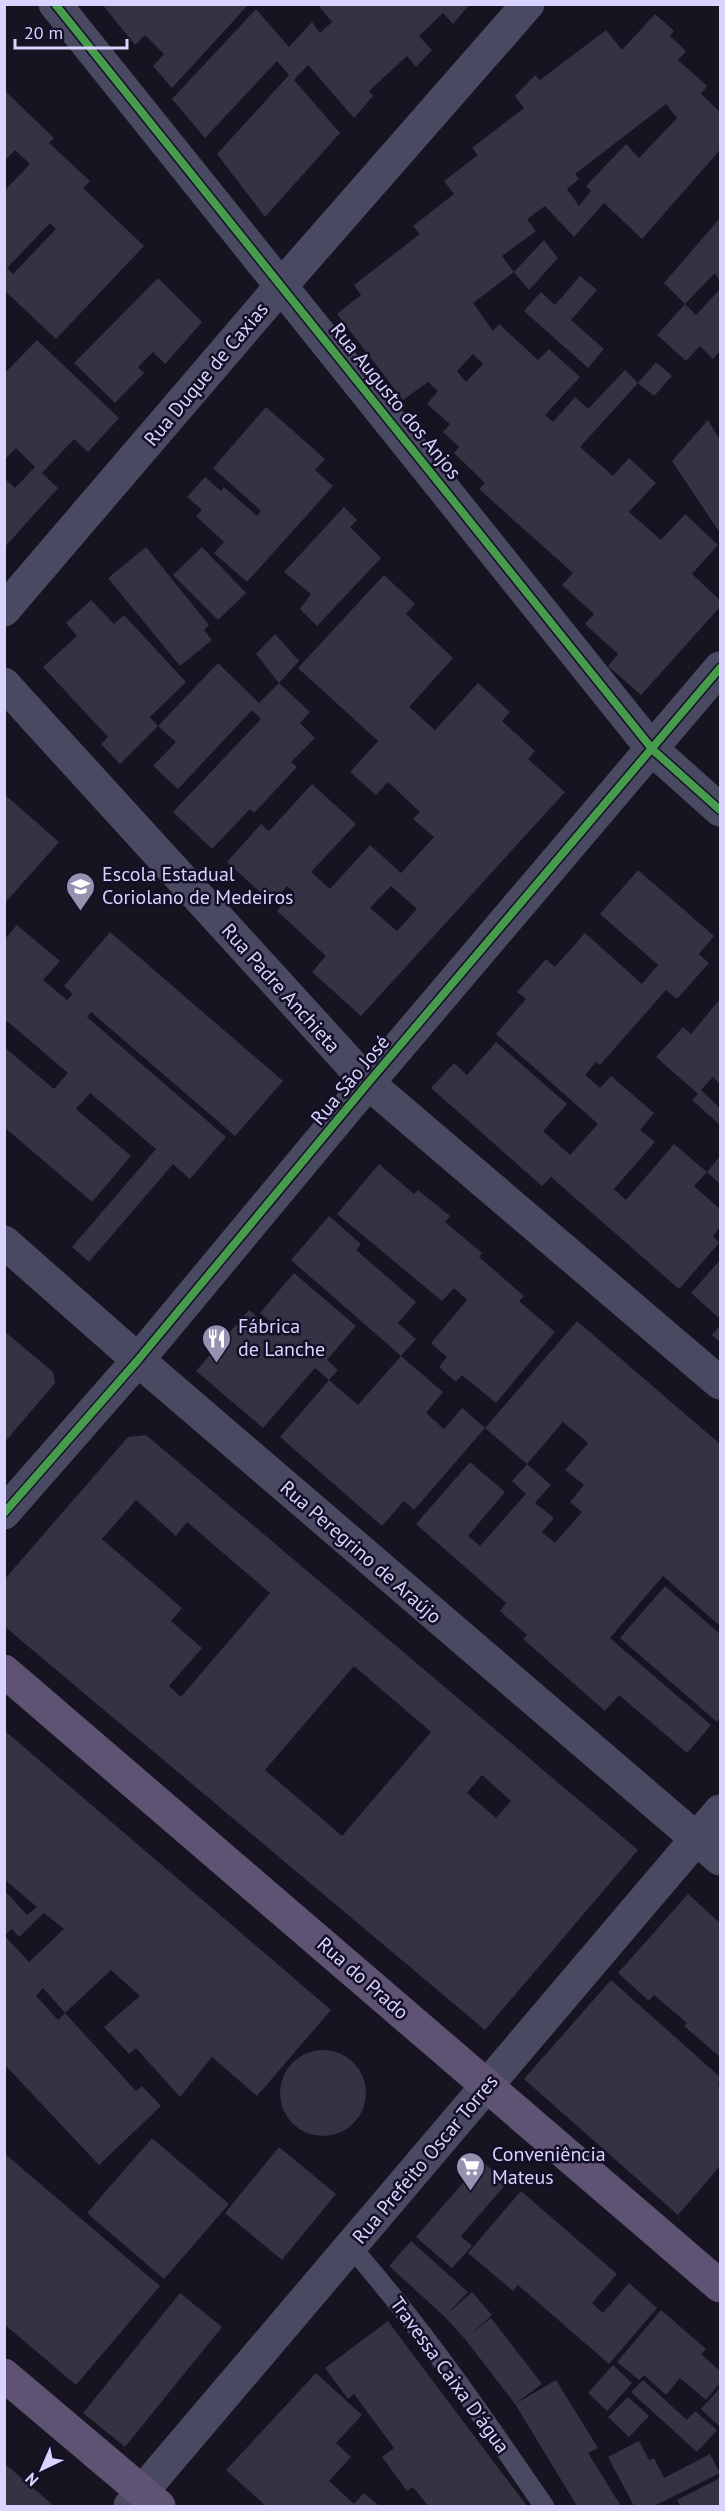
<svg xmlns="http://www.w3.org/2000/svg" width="725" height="2511" font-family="'PT Sans',sans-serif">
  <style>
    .building { fill: #343243; fill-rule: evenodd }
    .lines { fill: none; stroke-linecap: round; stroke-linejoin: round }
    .service { stroke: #4a4962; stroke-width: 20 }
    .minor { stroke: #4a4962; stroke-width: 33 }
    .primary { stroke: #5e5373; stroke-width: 33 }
    .cycleway-casing { stroke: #130f26; stroke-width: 11 }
    .cycleway { stroke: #469c4c; stroke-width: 8 }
    .labels { text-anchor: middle; stroke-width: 5; stroke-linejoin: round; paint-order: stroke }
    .street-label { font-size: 20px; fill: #d9d4ff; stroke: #130f26 }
    .poi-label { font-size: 20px; fill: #d9d4ff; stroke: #130f26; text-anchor: start }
  </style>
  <rect width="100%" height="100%" fill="#161421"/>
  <!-- building -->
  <path class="building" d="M 102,4 L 249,4 L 172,88 L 153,66 L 164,54 L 145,35 L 135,45 Z
    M 317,4 L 470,4 L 453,24 L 443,13 L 419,36 L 432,50 L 416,67 L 407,56 L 369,91 L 373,96 L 354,118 L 308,65 L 294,80 L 340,133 L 265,217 L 217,154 L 289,75 L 277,61 L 205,138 L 172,99 L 256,9 L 289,47 L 312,22 L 320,33 L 332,22 Z
    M 655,14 L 674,31 L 670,36 L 686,51 L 678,60 L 707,86 L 701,94 L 720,112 L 720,150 L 642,239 L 604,203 L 574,237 L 545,206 L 527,219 L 536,231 L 502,256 L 514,272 L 473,303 L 493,331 L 499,324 L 538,360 L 549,349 L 580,377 L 545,415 L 553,422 L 575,397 L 588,409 L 625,370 L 638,383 L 656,362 L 672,376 L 654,396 L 638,383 L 580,447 L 613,476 L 629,458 L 656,483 L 629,512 L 661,540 L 685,514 L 718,545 L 692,574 L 720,600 L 720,607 L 641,695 L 608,666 L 618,654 L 585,624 L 594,614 L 562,585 L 573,573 L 479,489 L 485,483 L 454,453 L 459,447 L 443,432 L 450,424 L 427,404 L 438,391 L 428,382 L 403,400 L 337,314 L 361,295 L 354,285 L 420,234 L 413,226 L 454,194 L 444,181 L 478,155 L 472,148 L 524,108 L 515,96 L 535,75 L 540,80 L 606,30 L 622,50 ZM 666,104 L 677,118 L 639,158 L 626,144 L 586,186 L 591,191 L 579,206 L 567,189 L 579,179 L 575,174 ZM 473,354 L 483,364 L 466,382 L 457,371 Z
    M 4,90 L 54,138 L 49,143 L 90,181 L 83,188 L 144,246 L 56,339 L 4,290 L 4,191 L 30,164 L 15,150 L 4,161 ZM 50,223 L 56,229 L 13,274 L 7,268 Z
    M 720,218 L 720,282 L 715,273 L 685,304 L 664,283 Z
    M 544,240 L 558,258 L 529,290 L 514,272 Z
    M 580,276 L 597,290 L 571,320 L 604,349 L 588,368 L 524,311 L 541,292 L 555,305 Z
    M 158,278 L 202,322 L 165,364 L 153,352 L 138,367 L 144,373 L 115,403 L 74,363 Z
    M 720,289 L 720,351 L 713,359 L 700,346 L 686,361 L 657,335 L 685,304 L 696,315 Z
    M 37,340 L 119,418 L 88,452 L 74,439 L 42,473 L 58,488 L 4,548 L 4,478 L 15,488 L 35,467 L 16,448 L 4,460 L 4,374 Z
    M 266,407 L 325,459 L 315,470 L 333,486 L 247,582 L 214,553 L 224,542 L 196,516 L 202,510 L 187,497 L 205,477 L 221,491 L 224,487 L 257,516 L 261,511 L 213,468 Z
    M 708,420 L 720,440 L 720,533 L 672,461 Z
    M 344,507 L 357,520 L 350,527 L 381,558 L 317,626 L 300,609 L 311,594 L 284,572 Z
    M 146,547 L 209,625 L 204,630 L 212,640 L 180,666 L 108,578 Z
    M 202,547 L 246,593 L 218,620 L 173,575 Z
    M 384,575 L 415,604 L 406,614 L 453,658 L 409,707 L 435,730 L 478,683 L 510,712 L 502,721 L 535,751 L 528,759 L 565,792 L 361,1016 L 312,972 L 326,956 L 277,911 L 294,892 L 287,886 L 272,903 L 227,862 L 261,824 L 269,831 L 312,784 L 356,824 L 311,872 L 330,889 L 370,845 L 401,873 L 434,837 L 413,819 L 420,812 L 388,782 L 376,795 L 350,772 L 378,741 L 298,668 ZM 391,886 L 417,909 L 397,931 L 370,908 Z
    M 91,600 L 114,624 L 124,615 L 186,682 L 150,717 L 158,726 L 218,663 L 259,703 L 279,683 L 310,712 L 300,723 L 315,738 L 291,762 L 297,767 L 254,813 L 250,809 L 212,849 L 173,812 L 261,719 L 252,710 L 178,789 L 153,766 L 176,742 L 158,726 L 120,764 L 101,744 L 108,737 L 43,667 L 77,636 L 66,623 Z
    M 275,634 L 299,661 L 279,683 L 256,654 Z
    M 4,794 L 59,842 L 4,904 Z
    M 638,870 L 714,936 L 699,954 L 709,963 L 677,999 L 666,990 L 600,1065 L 596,1062 L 585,1075 L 600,1088 L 611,1076 L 654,1113 L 640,1130 L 655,1142 L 614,1189 L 626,1200 L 674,1144 L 707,1172 L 720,1156 L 720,1184 L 707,1172 L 694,1186 L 720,1209 L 720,1227 L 713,1236 L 719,1243 L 679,1289 L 551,1177 L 542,1186 L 431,1088 L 454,1063 L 467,1075 L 496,1042 L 567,1104 L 543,1131 L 570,1155 L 598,1124 L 496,1034 L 526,999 L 517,992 L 546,959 L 555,967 L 585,933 L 642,984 L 658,965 L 600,914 Z
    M 17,925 L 60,961 L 43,980 L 67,1000 L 73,994 L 64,986 L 110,932 L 283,1081 L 235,1136 L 91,1012 L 87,1017 L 226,1137 L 190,1179 L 173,1164 L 89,1262 L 72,1247 L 156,1149 L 90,1093 L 76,1109 L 131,1156 L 92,1202 L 4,1127 L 4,1047 L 54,1089 L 68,1073 L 7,1021 L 4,1025 L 4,940 Z
    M 720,999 L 720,1084 L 713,1077 L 701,1090 L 720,1108 L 720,1125 L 692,1100 L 698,1094 L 656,1057 L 683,1027 L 691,1034 Z
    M 379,1164 L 414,1194 L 418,1190 L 450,1216 L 445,1222 L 482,1253 L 479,1257 L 524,1296 L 519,1301 L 555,1332 L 496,1403 L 462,1375 L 456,1382 L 439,1367 L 447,1357 L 431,1343 L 467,1300 L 454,1288 L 442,1301 L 337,1214 Z
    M 329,1216 L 361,1244 L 356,1250 L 416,1302 L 398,1323 L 416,1339 L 401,1356 L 291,1260 Z
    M 720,1260 L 720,1319 L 691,1293 Z
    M 294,1273 L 356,1326 L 327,1360 L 338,1370 L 329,1380 L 315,1368 L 263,1428 L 196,1371 L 249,1310 L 268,1327 L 271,1322 L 260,1313 Z
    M 577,1321 L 720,1444 L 720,1626 L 663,1576 L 610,1638 L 711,1725 L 687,1753 L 619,1695 L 605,1711 L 523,1639 L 527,1635 L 500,1611 L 506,1603 L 416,1524 L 470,1462 L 505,1492 L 468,1536 L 480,1546 L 526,1494 L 512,1481 L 527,1464 L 485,1428 ZM 563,1422 L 588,1443 L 565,1470 L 584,1485 L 570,1502 L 582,1512 L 555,1543 L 542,1532 L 554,1518 L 535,1503 L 551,1485 L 527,1464 Z
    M 720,1325 L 720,1342 L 712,1335 Z
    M 4,1331 L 53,1372 L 55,1383 L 4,1443 Z
    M 401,1356 L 443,1392 L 426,1413 L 444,1429 L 462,1408 L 485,1428 L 414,1510 L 404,1501 L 382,1526 L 280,1437 L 329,1380 L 358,1405 Z
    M 146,1435 L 638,1850 L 485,2030 L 4,1626 L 4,1580 L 128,1437 ZM 136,1500 L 176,1536 L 187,1522 L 270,1593 L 181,1697 L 169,1686 L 202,1648 L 171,1621 L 182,1608 L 102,1539 ZM 354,1666 L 431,1732 L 342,1836 L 265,1770 ZM 482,1775 L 511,1801 L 496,1818 L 467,1793 Z
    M 665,1586 L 720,1634 L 720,1718 L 717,1722 L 620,1638 Z
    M 4,1730 L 331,2010 L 257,2096 L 212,2057 L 180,2097 L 136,2048 L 129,2054 L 104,2027 L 140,1996 L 111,1970 L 65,2013 L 136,2091 L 142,2086 L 161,2106 L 99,2165 L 4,2064 L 4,1935 L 29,1962 L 64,1929 L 44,1913 L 19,1937 L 12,1929 L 5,1935 L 6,1892 L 27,1915 L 37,1907 L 4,1879 ZM 43,1988 L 65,2013 L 58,2020 L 36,1996 Z
    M 688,1894 L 720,1923 L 720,2057 L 684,2026 L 687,2023 L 654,1995 L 649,2001 L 618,1973 Z
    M 611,1980 L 720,2077 L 718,2086 L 720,2089 L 720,2166 L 678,2215 L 524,2079 Z
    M280 2093a43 43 0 1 1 86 0a43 43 0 1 1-86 0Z
    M 152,2138 L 229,2204 L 164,2279 L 87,2213 Z
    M 279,2147 L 336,2194 L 282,2260 L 225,2213 Z
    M 4,2153 L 160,2286 L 76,2385 L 4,2324 Z
    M 482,2161 L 507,2183 L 461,2236 L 472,2246 L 452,2268 L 416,2237 Z
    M 521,2191 L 617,2274 L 592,2303 L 603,2313 L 629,2283 L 657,2308 L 609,2364 L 518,2285 L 513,2291 L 468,2253 Z
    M 411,2241 L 468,2292 L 446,2315 L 472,2292 L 492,2315 L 471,2334 L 491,2318 L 542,2384 L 515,2404 L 556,2380 L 598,2448 L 588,2453 L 621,2506 L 577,2506 L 515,2404 L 465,2339 L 445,2317 L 389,2266 Z
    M 180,2293 L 222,2327 L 125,2447 L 83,2413 Z
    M 661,2310 L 706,2349 L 701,2354 L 720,2371 L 720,2383 L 706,2400 L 680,2378 L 666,2395 L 644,2375 L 639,2380 L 617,2362 Z
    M 388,2321 L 411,2352 L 527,2506 L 428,2506 L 413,2487 L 407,2491 L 382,2457 L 394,2448 L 354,2394 L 348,2399 L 325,2368 Z
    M 613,2365 L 632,2383 L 607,2411 L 588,2393 Z
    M 316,2373 L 362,2415 L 336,2443 L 351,2457 L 329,2481 L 354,2504 L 364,2493 L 379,2506 L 266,2506 L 226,2470 Z
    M 643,2380 L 687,2420 L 695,2411 L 717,2430 L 697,2452 L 631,2392 Z
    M 720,2388 L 720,2427 L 701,2409 Z
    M 628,2397 L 649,2416 L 629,2437 L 608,2417 Z
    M 639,2441 L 649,2460 L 654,2458 L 664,2478 L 710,2454 L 720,2473 L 654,2506 L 634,2506 L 608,2457 Z
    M 4,2464 L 11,2469 L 54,2506 L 4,2506 Z
    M 720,2478 L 720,2506 L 680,2506 L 677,2500 Z"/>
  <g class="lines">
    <!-- service -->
    <path class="service" d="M 351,2247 C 423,2329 483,2417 544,2506"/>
    <!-- minor -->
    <path class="minor" d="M 55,4 L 653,750 L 720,810
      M 4,610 L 282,285 L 528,4
      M 4,684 L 368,1083 L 720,1383
      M 4,1242 L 138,1360 L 720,1859
      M 4,1513 L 138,1360 L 368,1083 L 720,668
      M 130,2506 L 720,1811"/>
    <!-- primary -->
    <path class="primary" d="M 4,1671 L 720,2286
      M 4,2375 L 159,2506"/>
    <defs>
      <path id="cycleway" d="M 55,4 L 653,750 L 720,810
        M 4,1513 L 138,1360 L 368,1083 L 720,668"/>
    </defs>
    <!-- cycleway casing -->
    <use href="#cycleway" class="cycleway-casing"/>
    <!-- cycleway -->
    <use href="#cycleway" class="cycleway"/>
  </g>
  <!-- icons -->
  <defs>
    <symbol id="school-pin" viewBox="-11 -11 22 30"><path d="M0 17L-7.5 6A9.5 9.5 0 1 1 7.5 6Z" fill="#9591b1" stroke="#130f26"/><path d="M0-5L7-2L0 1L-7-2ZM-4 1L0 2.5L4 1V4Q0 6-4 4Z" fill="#fff"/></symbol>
    <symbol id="restaurant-pin" viewBox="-11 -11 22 30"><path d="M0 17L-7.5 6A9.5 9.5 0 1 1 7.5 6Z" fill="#9591b1" stroke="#130f26"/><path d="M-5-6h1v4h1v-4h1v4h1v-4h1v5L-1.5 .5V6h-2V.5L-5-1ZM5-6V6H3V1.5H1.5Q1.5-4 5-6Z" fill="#fff"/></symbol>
    <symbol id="supermarket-pin" viewBox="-11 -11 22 30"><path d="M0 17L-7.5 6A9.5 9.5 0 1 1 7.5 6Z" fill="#9591b1" stroke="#130f26"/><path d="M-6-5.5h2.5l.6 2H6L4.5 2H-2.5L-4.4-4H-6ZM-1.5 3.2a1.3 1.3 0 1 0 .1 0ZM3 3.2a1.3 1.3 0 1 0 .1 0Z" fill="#fff"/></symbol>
  </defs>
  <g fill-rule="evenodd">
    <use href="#school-pin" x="64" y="870" width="33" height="45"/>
    <use href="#restaurant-pin" x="200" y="1322" width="33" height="45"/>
    <use href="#supermarket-pin" x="454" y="2150" width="33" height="45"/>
  </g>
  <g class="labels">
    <!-- street labels -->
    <g class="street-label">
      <text transform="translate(206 374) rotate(-50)" y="7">Rua Duque de Caxias</text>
      <text transform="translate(396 401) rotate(51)" y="7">Rua Augusto dos Anjos</text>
      <text transform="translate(281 988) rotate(48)" y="7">Rua Padre Anchieta</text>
      <text transform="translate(350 1080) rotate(-50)" y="7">Rua São José</text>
      <text transform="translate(361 1552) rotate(41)" y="7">Rua Peregrino de Araújo</text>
      <text transform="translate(363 1978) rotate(41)" y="7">Rua do Prado</text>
      <text transform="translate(425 2159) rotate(-50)" y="7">Rua Prefeito Oscar Torres</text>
      <text transform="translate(450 2375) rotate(54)" y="7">Travessa Caixa D'água</text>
    </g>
    <!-- poi labels -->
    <g class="poi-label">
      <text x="102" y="881">Escola Estadual<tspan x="102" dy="23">Coriolano de Medeiros</tspan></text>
      <text x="238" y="1333">Fábrica<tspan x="238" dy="23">de Lanche</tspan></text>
      <text x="492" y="2161">Conveniência<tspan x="492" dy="23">Mateus</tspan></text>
    </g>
  </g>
  <!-- border -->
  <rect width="725" height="2511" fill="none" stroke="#d9d4ff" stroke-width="12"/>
  <!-- north arrow -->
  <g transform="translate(42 2469) rotate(224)" stroke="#130f26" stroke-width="4.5" paint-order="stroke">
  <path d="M0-4.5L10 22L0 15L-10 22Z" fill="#d9d4ff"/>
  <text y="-9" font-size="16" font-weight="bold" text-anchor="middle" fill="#d9d4ff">N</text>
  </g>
  <!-- scale -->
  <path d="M15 39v9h112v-9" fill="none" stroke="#d9d4ff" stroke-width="3"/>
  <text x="24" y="39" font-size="18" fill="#d9d4ff" stroke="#130f26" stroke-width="4.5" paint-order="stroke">20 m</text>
</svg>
